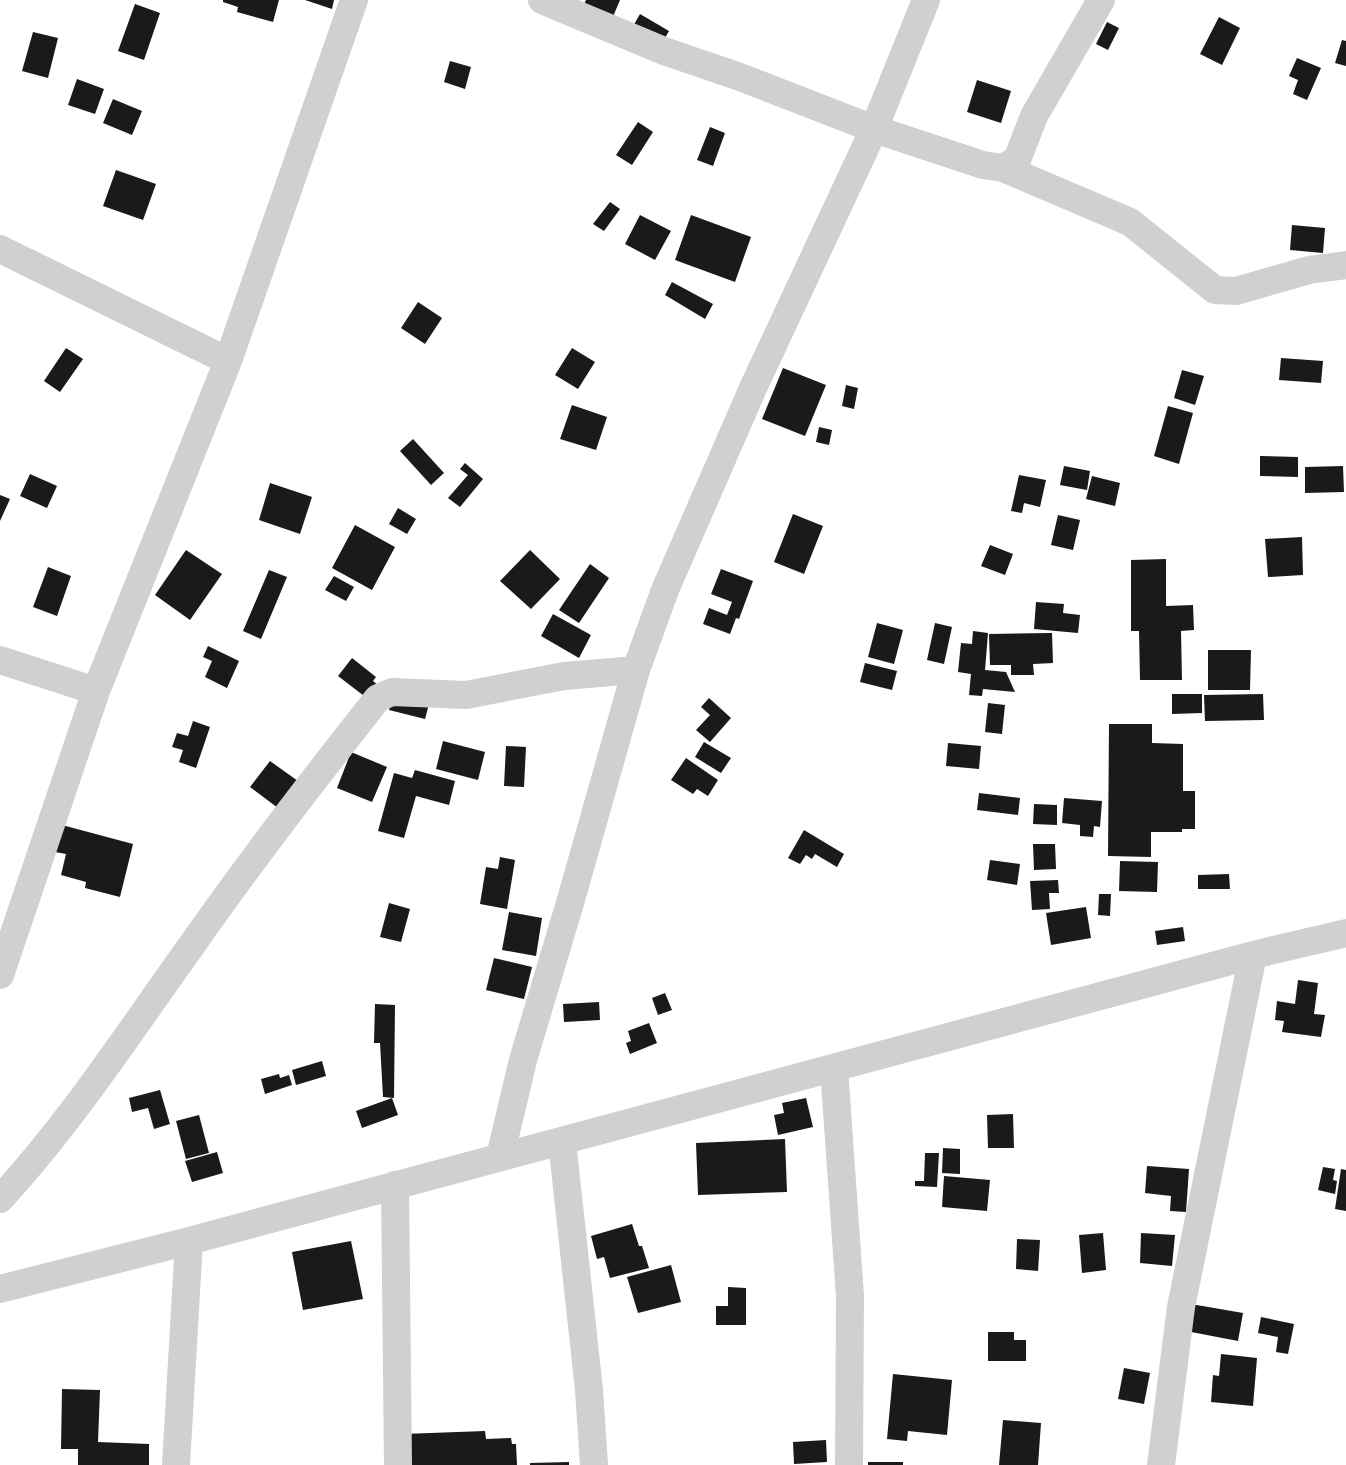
<svg xmlns="http://www.w3.org/2000/svg" width="1346" height="1465" font-family="Overpass,sans-serif">
  <style>
    .building { fill: #1a1a1a }
    .lines { fill: none; stroke-linecap: round; stroke-linejoin: round }
    .street { stroke: #d0d0d0; stroke-width: 28 }
  </style>
  <rect width="100%" height="100%" fill="#fff"/>
  <!-- building -->
  <path class="building" d="M 223,0 L 279,0 L 273,22 L 237,12 L 238,7 L 223,2 Z
    M 305,0 L 334,0 L 332,9 Z
    M 586,0 L 620,0 L 612,19 L 583,7 Z
    M 135,4 L 160,13 L 144,60 L 118,51 Z
    M 640,14 L 669,31 L 661,45 L 632,28 Z
    M 1219,17 L 1240,28 L 1222,65 L 1200,54 Z
    M 1107,22 L 1119,28 L 1108,50 L 1096,44 Z
    M 33,32 L 58,38 L 48,78 L 22,71 Z
    M 1342,40 L 1346,41 L 1346,66 L 1335,63 Z
    M 1297,58 L 1321,68 L 1307,100 L 1293,94 L 1298,80 L 1289,76 Z
    M 450,61 L 471,67 L 465,89 L 444,82 Z
    M 77,79 L 104,89 L 95,114 L 68,105 Z
    M 977,80 L 1011,91 L 1001,123 L 967,112 Z
    M 113,99 L 142,111 L 132,135 L 103,123 Z
    M 638,122 L 653,132 L 632,165 L 616,155 Z
    M 710,127 L 725,133 L 713,166 L 697,160 Z
    M 116,170 L 156,184 L 143,220 L 103,206 Z
    M 610,202 L 620,209 L 604,231 L 593,224 Z
    M 640,215 L 671,231 L 655,260 L 625,244 Z
    M 691,215 L 751,237 L 735,282 L 675,260 Z
    M 1292,225 L 1325,228 L 1323,253 L 1290,250 Z
    M 672,282 L 713,304 L 705,319 L 665,295 Z
    M 418,302 L 442,318 L 425,344 L 401,328 Z
    M 66,348 L 83,359 L 60,392 L 44,381 Z
    M 572,348 L 595,362 L 578,389 L 555,375 Z
    M 1281,358 L 1323,361 L 1321,383 L 1279,380 Z
    M 783,368 L 826,385 L 805,436 L 762,419 Z
    M 1182,370 L 1204,376 L 1195,405 L 1174,398 Z
    M 846,385 L 858,388 L 854,409 L 842,406 Z
    M 572,405 L 607,417 L 596,450 L 560,439 Z
    M 1168,406 L 1193,413 L 1179,464 L 1154,456 Z
    M 819,427 L 832,430 L 829,445 L 816,442 Z
    M 413,439 L 444,473 L 431,485 L 400,451 Z
    M 1260,456 L 1298,457 L 1298,477 L 1260,476 Z
    M 465,463 L 483,479 L 460,507 L 448,498 L 468,475 L 460,469 Z
    M 1064,466 L 1090,471 L 1087,490 L 1060,485 Z
    M 1343,466 L 1344,492 L 1305,493 L 1305,467 Z
    M 30,474 L 57,486 L 47,508 L 20,496 Z
    M 1019,475 L 1046,480 L 1040,507 L 1024,503 L 1022,513 L 1011,511 Z
    M 1092,476 L 1120,483 L 1115,506 L 1086,499 Z
    M 270,483 L 312,497 L 300,534 L 259,520 Z
    M 0,495 L 10,499 L 0,521 Z
    M 398,508 L 416,519 L 407,534 L 389,524 Z
    M 793,514 L 823,526 L 804,574 L 774,562 Z
    M 1058,515 L 1080,520 L 1073,550 L 1051,545 Z
    M 355,525 L 395,547 L 372,590 L 332,568 Z
    M 1302,537 L 1303,575 L 1268,577 L 1265,539 Z
    M 990,545 L 1013,554 L 1005,575 L 981,566 Z
    M 186,550 L 222,574 L 190,620 L 155,595 Z
    M 530,550 L 560,579 L 531,609 L 500,581 Z
    M 1166,559 L 1166,606 L 1193,605 L 1194,630 L 1181,631 L 1182,680 L 1140,680 L 1139,631 L 1131,631 L 1131,560 Z
    M 590,564 L 609,578 L 579,623 L 559,610 Z
    M 48,567 L 71,576 L 57,616 L 33,607 Z
    M 721,569 L 753,581 L 739,619 L 736,618 L 730,634 L 703,624 L 709,608 L 727,615 L 732,602 L 711,594 Z
    M 269,570 L 287,577 L 261,639 L 243,631 Z
    M 334,576 L 354,587 L 346,601 L 325,590 Z
    M 1036,602 L 1064,604 L 1063,613 L 1080,615 L 1078,633 L 1034,629 Z
    M 553,614 L 591,635 L 579,658 L 541,636 Z
    M 877,623 L 903,630 L 894,664 L 868,657 Z
    M 935,623 L 952,627 L 944,664 L 927,660 Z
    M 973,631 L 988,633 L 985,670 L 1006,672 L 1015,692 L 983,689 L 982,696 L 969,695 L 971,674 L 958,672 L 961,643 L 972,644 Z
    M 1052,633 L 1053,663 L 1033,664 L 1034,675 L 1011,675 L 1011,665 L 990,665 L 989,634 Z
    M 208,646 L 239,661 L 227,688 L 205,677 L 212,661 L 203,657 Z
    M 1208,650 L 1251,650 L 1250,690 L 1208,690 Z
    M 352,658 L 376,677 L 373,681 L 379,686 L 368,699 L 338,676 Z
    M 865,663 L 897,671 L 892,690 L 860,682 Z
    M 394,694 L 429,704 L 425,719 L 389,710 Z
    M 1172,694 L 1202,694 L 1202,713 L 1172,714 Z
    M 1263,694 L 1264,720 L 1205,721 L 1204,695 Z
    M 709,698 L 731,718 L 710,742 L 696,730 L 710,715 L 701,707 Z
    M 988,703 L 1005,705 L 1002,734 L 985,732 Z
    M 193,721 L 210,727 L 196,768 L 179,762 L 183,750 L 172,747 L 177,733 L 188,736 Z
    M 1109,724 L 1152,724 L 1152,743 L 1183,744 L 1183,791 L 1195,791 L 1195,829 L 1182,829 L 1182,832 L 1151,832 L 1151,857 L 1108,856 Z
    M 443,741 L 485,752 L 478,780 L 436,769 Z
    M 704,742 L 731,758 L 721,773 L 695,757 Z
    M 948,743 L 981,746 L 979,769 L 946,766 Z
    M 506,746 L 526,747 L 524,787 L 504,786 Z
    M 351,752 L 387,767 L 372,802 L 337,788 Z
    M 686,758 L 718,780 L 708,796 L 697,789 L 693,794 L 671,780 Z
    M 270,761 L 298,781 L 278,808 L 250,787 Z
    M 415,770 L 455,781 L 449,805 L 416,796 L 404,838 L 378,831 L 394,773 L 412,778 Z
    M 979,793 L 1020,798 L 1018,815 L 977,810 Z
    M 1064,798 L 1102,801 L 1100,827 L 1094,826 L 1093,837 L 1080,836 L 1080,825 L 1062,823 Z
    M 1034,804 L 1057,805 L 1057,825 L 1033,824 Z
    M 62,825 L 133,844 L 120,897 L 85,888 L 86,882 L 61,875 L 66,854 L 55,852 Z
    M 804,830 L 844,854 L 837,867 L 815,854 L 812,859 L 806,855 L 800,864 L 788,858 Z
    M 1033,844 L 1055,844 L 1056,869 L 1034,870 Z
    M 500,857 L 515,860 L 507,909 L 480,904 L 486,867 L 498,869 Z
    M 990,860 L 1020,864 L 1017,885 L 987,880 Z
    M 1120,861 L 1158,862 L 1157,892 L 1119,891 Z
    M 1229,874 L 1230,889 L 1198,889 L 1198,875 Z
    M 1058,880 L 1059,893 L 1049,893 L 1050,909 L 1032,910 L 1030,881 Z
    M 1099,894 L 1111,894 L 1110,916 L 1098,915 Z
    M 389,903 L 410,909 L 401,942 L 380,937 Z
    M 1086,907 L 1091,938 L 1051,945 L 1046,913 Z
    M 509,912 L 542,918 L 536,956 L 502,950 Z
    M 1183,927 L 1185,941 L 1157,945 L 1155,931 Z
    M 494,958 L 532,967 L 524,999 L 486,990 Z
    M 1298,980 L 1318,983 L 1314,1014 L 1325,1015 L 1321,1037 L 1282,1032 L 1284,1021 L 1275,1020 L 1277,1001 L 1295,1004 Z
    M 665,993 L 672,1010 L 658,1015 L 652,998 Z
    M 599,1002 L 600,1020 L 564,1022 L 563,1004 Z
    M 375,1004 L 395,1005 L 394,1098 L 383,1097 L 380,1043 L 374,1043 Z
    M 649,1023 L 657,1043 L 630,1054 L 626,1043 L 631,1041 L 628,1031 Z
    M 322,1061 L 326,1076 L 296,1085 L 292,1070 Z
    M 279,1074 L 280,1078 L 289,1075 L 292,1085 L 265,1094 L 261,1079 Z
    M 160,1090 L 170,1124 L 154,1129 L 148,1108 L 132,1112 L 129,1098 Z
    M 392,1098 L 398,1115 L 362,1128 L 356,1111 Z
    M 806,1098 L 813,1127 L 778,1135 L 774,1115 L 784,1113 L 782,1103 Z
    M 1013,1114 L 1014,1148 L 988,1148 L 987,1115 Z
    M 199,1115 L 209,1153 L 186,1159 L 176,1121 Z
    M 785,1139 L 787,1192 L 698,1195 L 696,1143 Z
    M 943,1148 L 960,1149 L 960,1174 L 942,1173 Z
    M 217,1152 L 223,1173 L 192,1182 L 185,1161 Z
    M 925,1153 L 939,1153 L 937,1187 L 915,1186 L 915,1181 L 924,1181 Z
    M 1147,1166 L 1189,1169 L 1186,1212 L 1170,1211 L 1171,1196 L 1145,1193 Z
    M 1323,1167 L 1335,1169 L 1333,1180 L 1337,1181 L 1335,1194 L 1318,1190 Z
    M 1341,1169 L 1346,1170 L 1346,1211 L 1335,1209 Z
    M 944,1176 L 990,1180 L 987,1211 L 942,1207 Z
    M 632,1224 L 639,1246 L 642,1246 L 649,1268 L 610,1278 L 604,1257 L 597,1259 L 591,1236 Z
    M 1103,1233 L 1106,1270 L 1082,1273 L 1079,1235 Z
    M 1141,1233 L 1175,1235 L 1172,1266 L 1140,1263 Z
    M 1017,1239 L 1040,1240 L 1038,1271 L 1016,1269 Z
    M 351,1241 L 363,1299 L 303,1310 L 292,1252 Z
    M 671,1265 L 681,1302 L 638,1313 L 627,1277 Z
    M 728,1287 L 746,1288 L 746,1325 L 716,1325 L 716,1306 L 728,1306 Z
    M 1191,1304 L 1243,1313 L 1238,1341 L 1186,1331 Z
    M 1261,1317 L 1294,1324 L 1288,1354 L 1276,1352 L 1278,1337 L 1258,1333 Z
    M 988,1332 L 1014,1332 L 1014,1340 L 1026,1340 L 1026,1361 L 988,1361 Z
    M 1221,1354 L 1257,1358 L 1253,1406 L 1211,1402 L 1213,1375 L 1219,1376 Z
    M 1124,1368 L 1150,1373 L 1144,1404 L 1118,1399 Z
    M 893,1374 L 952,1380 L 947,1435 L 908,1431 L 907,1441 L 887,1439 Z
    M 62,1389 L 100,1390 L 98,1442 L 149,1444 L 149,1465 L 78,1465 L 78,1449 L 61,1449 Z
    M 1003,1420 L 1041,1423 L 1038,1465 L 999,1465 Z
    M 485,1431 L 486,1439 L 511,1438 L 512,1444 L 516,1444 L 517,1465 L 404,1465 L 403,1434 Z
    M 826,1440 L 827,1462 L 794,1464 L 793,1442 Z
    M 569,1462 L 569,1465 L 530,1465 L 530,1463 Z
    M 868,1462 L 903,1462 L 903,1465 L 868,1465 Z"/>
  <g class="lines">
    <!-- street -->
    <path class="street" d="M 542,0 L 664,51 L 740,77 L 874,129 L 983,165 L 1003,168 L 1017,160 L 1034,116 L 1101,0
      M 1003,168 L 1130,222 L 1215,290 L 1236,291 L 1309,270 L 1346,265
      M 0,249 L 228,361
      M 0,660 L 96,691
      M 0,975 L 96,691 L 228,361 L 354,0
      M 834,1068 L 850,1296 L 849,1465
      M 562,1141 L 589,1390 L 594,1465
      M 500,1157 L 523,1060 L 570,903 L 636,670 L 665,590 L 753,388 L 874,129 L 926,0
      M 395,1185 L 398,1465
      M 0,1199 C 71,1122 128,1034 189,949 C 249,863 313,780 378,698 L 392,692 L 466,695 L 564,676 L 636,670
      M 0,1289 L 189,1241 L 1253,955 L 1346,933
      M 176,1465 L 189,1241
      M 1161,1465 L 1181,1307 L 1253,955"/>
  </g>
</svg>
